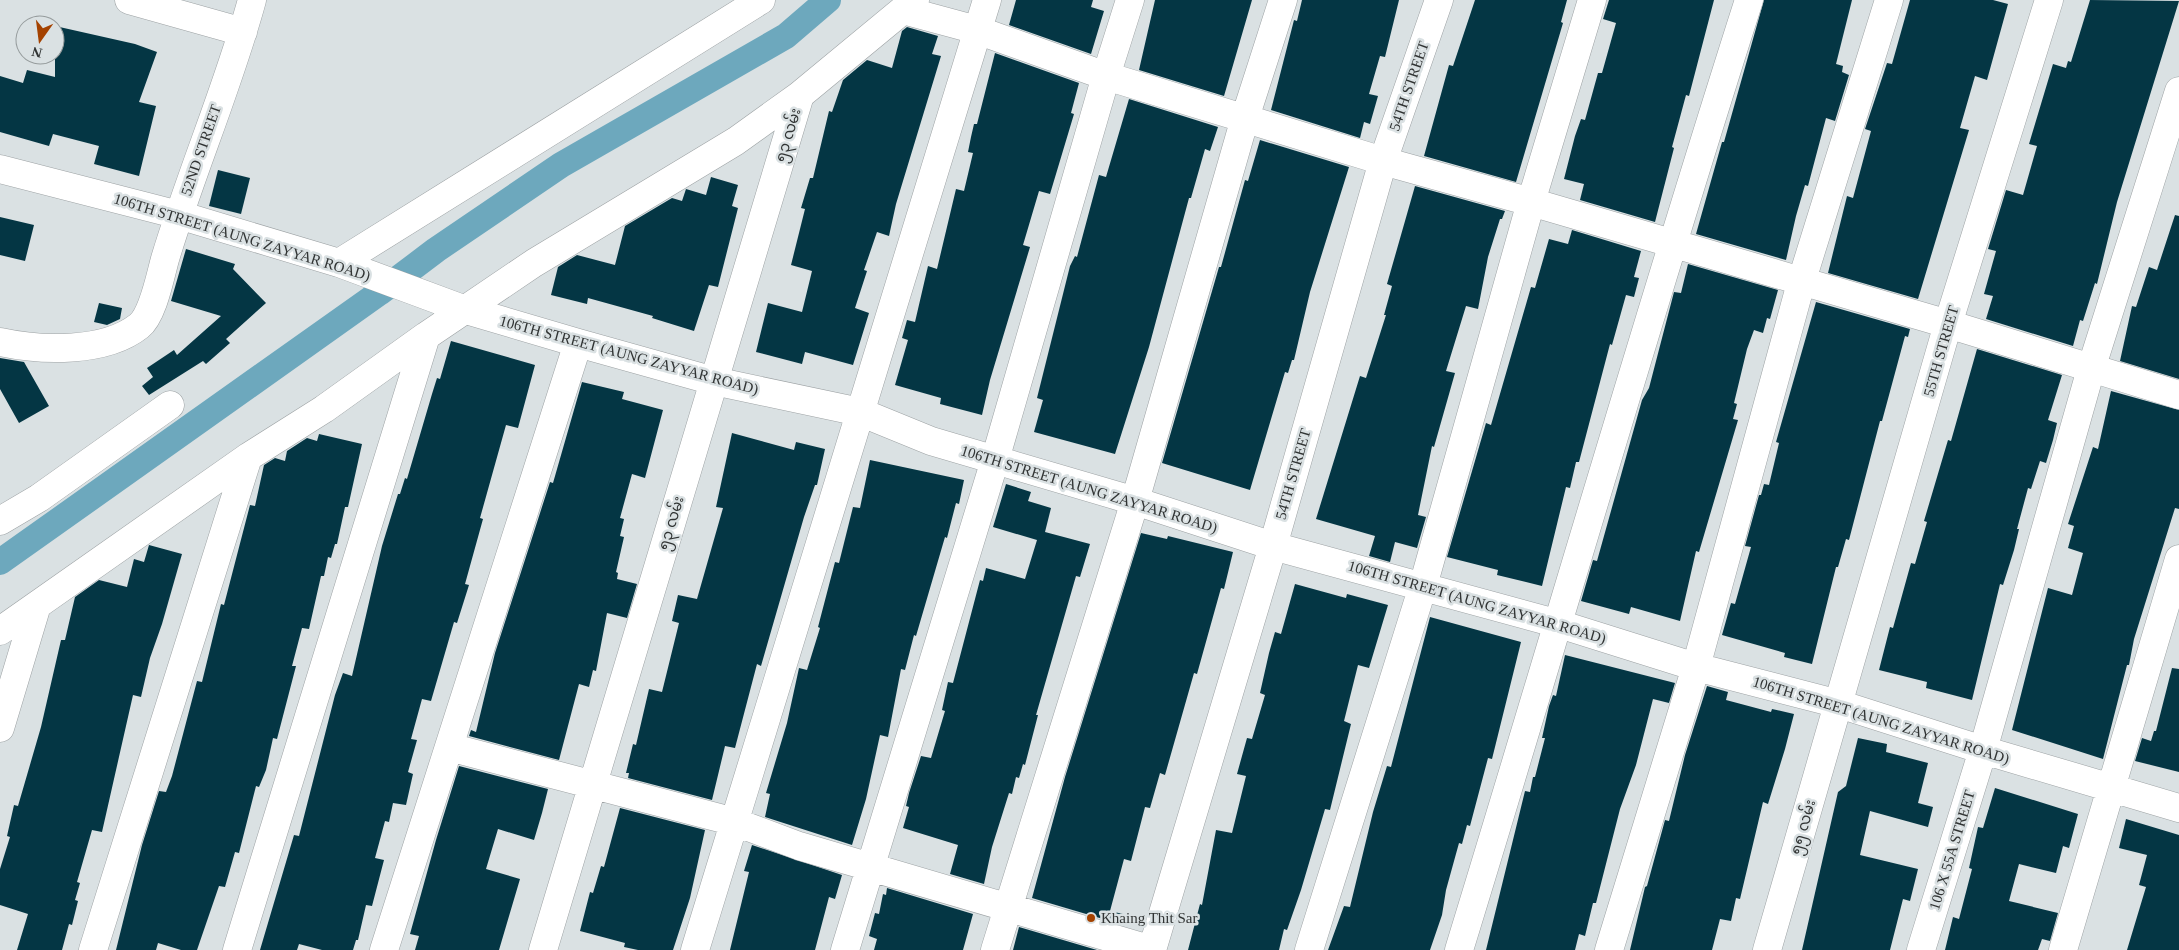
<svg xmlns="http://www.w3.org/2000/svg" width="2179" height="950" font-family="'Times New Roman','Noto Sans Myanmar',serif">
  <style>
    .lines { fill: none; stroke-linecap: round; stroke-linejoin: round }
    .canal { stroke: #6da8bd; stroke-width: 26 }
    .building { fill: #043644 }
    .minor-casing { stroke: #9da2a4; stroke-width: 29 }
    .minor { stroke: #fff; stroke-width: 28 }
    .poi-dot { fill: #a44200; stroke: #dae1e3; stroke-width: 2 }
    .labels { text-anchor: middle; stroke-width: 5; stroke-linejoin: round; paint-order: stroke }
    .street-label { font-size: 15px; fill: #313434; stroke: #dae1e3 }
    .poi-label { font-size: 15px; fill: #313434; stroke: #dae1e3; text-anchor: start }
  </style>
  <rect width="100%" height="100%" fill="#dae1e3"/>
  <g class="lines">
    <!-- canal -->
    <path class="canal" d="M 0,562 L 379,293 L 436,250 L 561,165 L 786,36 L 828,0"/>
  </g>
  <!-- building -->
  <path class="building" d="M 1016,0 L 1093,0 L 1091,7 L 1104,11 L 1091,54 L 1009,25 Z
    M 1155,0 L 1252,0 L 1224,96 L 1139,70 Z
    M 1302,0 L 1399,0 L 1385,57 L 1380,56 L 1369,94 L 1378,96 L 1370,124 L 1364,122 L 1360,138 L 1271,110 L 1294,20 L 1297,21 Z
    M 1475,0 L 1567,0 L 1561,22 L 1563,23 L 1516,182 L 1424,156 L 1449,65 L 1453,66 Z
    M 1609,0 L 1714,0 L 1689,96 L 1686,95 L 1672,147 L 1674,148 L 1655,222 L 1580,200 L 1584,184 L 1564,179 L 1575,136 L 1581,119 L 1585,120 L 1598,73 L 1602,73 L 1616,23 L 1603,19 Z
    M 1764,0 L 1852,0 L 1836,64 L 1843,66 L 1842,72 L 1849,75 L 1835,121 L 1826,118 L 1808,186 L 1805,185 L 1796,216 L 1786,260 L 1696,234 L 1722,142 L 1724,142 Z
    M 1910,0 L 1993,0 L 2008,4 L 1987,80 L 1975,76 L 1960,128 L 1969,130 L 1918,299 L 1828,273 L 1847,196 L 1853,198 L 1871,131 L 1865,129 L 1887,63 L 1892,64 Z
    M 2090,0 L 2179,1 L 2117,202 L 2097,284 L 2095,283 L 2083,321 L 2080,320 L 2073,346 L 1986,319 L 1993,296 L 1984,294 L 1996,251 L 1988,249 L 2006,190 L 2023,195 L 2037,146 L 2029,144 L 2053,64 L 2066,68 L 2068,61 L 2071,62 Z
    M 55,26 L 135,44 L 157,52 L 139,102 L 156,106 L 139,176 L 94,164 L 99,146 L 53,134 L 49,146 L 0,132 L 0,76 L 23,83 L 27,70 L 55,77 Z
    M 907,27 L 938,36 L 932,54 L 941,56 L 896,204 L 889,236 L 877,232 L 864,270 L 867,271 L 855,308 L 869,313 L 853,365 L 805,352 L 802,364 L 756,352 L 768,303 L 802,312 L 812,271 L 791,265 L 805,209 L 801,208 L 810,178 L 813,178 L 829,111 L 832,112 L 843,80 L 867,60 L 892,68 L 902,31 Z
    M 995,53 L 1079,83 L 1071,113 L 1074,114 L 1050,194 L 1039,191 L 1023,245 L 1030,247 L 990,380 L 982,415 L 940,404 L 941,398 L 895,385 L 908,340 L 902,338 L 907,320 L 915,322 L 928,266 L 937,269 L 956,189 L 964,191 L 973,153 L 968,152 L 971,137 L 974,124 L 977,124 Z
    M 1129,99 L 1218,127 L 1210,151 L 1205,149 L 1191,198 L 1189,198 L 1149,347 L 1115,454 L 1034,432 L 1043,400 L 1037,398 L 1070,266 L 1075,256 L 1077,257 L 1099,175 L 1106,177 Z
    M 1260,140 L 1349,167 L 1310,292 L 1294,360 L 1292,360 L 1288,373 L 1285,372 L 1250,490 L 1162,463 L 1219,267 L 1221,267 L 1245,180 L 1248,181 Z
    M 218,170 L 250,178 L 241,214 L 209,206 Z
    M 711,177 L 738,185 L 732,206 L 738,208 L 718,287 L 709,285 L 694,331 L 652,318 L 653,316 L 588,298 L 587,304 L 551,295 L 558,267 L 577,255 L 615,265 L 625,226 L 672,198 L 682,201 L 686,189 L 706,195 Z
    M 1415,186 L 1505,211 L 1502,219 L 1500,219 L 1488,257 L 1478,309 L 1466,306 L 1446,371 L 1455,373 L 1434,447 L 1432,446 L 1418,515 L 1426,517 L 1417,548 L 1395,542 L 1390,562 L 1369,556 L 1375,536 L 1316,519 L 1360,376 L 1366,378 L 1386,315 L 1384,315 L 1392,286 L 1387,284 Z
    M 2175,215 L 2179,216 L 2179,379 L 2120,361 L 2132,306 L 2136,307 L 2149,267 L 2157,270 Z
    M 0,217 L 34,225 L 25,261 L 0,255 Z
    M 1572,230 L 1641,251 L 1634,277 L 1639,278 L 1634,297 L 1626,295 L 1612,345 L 1610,344 L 1579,462 L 1576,462 L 1570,488 L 1566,487 L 1542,586 L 1497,575 L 1498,570 L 1447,557 L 1486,423 L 1491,425 L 1531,287 L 1535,288 L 1549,239 L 1568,244 Z
    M 186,249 L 235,264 L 233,269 L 266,303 L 226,339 L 230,343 L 206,364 L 203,361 L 149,395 L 142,386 L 153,377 L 147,368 L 174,350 L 177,355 L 221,316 L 171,301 Z
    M 1688,264 L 1778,290 L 1770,319 L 1767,318 L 1763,333 L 1754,330 L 1747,349 L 1734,403 L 1737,404 L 1733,419 L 1738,420 L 1699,552 L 1696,551 L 1680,621 L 1631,607 L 1629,614 L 1581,601 L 1593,560 L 1597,561 L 1642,400 L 1649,388 L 1674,292 L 1681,293 Z
    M 1816,302 L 1910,329 L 1908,337 L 1905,336 L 1882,421 L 1880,421 L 1849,540 L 1846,539 L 1838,567 L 1836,567 L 1812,664 L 1784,657 L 1785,653 L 1722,635 L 1731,603 L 1735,604 L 1751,547 L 1745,546 L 1759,495 L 1761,495 L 1764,484 L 1769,485 L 1779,443 L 1776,442 Z
    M 99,303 L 122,308 L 120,319 L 107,325 L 94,322 Z
    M 451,341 L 535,365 L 518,428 L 506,425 L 480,518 L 483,519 L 465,584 L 469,585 L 457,623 L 454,622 L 431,701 L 422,699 L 411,739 L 417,740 L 408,772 L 413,774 L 406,805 L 393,803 L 389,822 L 385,821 L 375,858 L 384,860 L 372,906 L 366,905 L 358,940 L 356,940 L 353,950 L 322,950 L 299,944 L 297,950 L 260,950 L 294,835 L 299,836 L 335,695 L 343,673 L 352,676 L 382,546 L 398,494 L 400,494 L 405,478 L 407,479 L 432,394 L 437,378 L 440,379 Z
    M 1977,349 L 2062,375 L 2048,420 L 2057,423 L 2053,440 L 2046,463 L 2040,461 L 2031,489 L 2028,488 L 2017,529 L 2019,529 L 2014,550 L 2003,585 L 2000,584 L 1972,700 L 1926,688 L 1927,682 L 1879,670 L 1890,627 L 1893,628 L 1911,563 L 1915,564 L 1927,522 L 1924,521 L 1948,440 L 1951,441 Z
    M 0,358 L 24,362 L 49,406 L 19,423 L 0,389 Z
    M 582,382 L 624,392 L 622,399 L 663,410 L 645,478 L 632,474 L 620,518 L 624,519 L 620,536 L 624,537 L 616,572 L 618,573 L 617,579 L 637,584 L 627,618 L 607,613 L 596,671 L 593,670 L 589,687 L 579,684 L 559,760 L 469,736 L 471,730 L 476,732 L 495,653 L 550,482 L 553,483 Z
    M 2111,391 L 2179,410 L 2179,509 L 2175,508 L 2134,639 L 2129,665 L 2127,665 L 2103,759 L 2012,730 L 2048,588 L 2072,595 L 2083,553 L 2068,548 L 2074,526 L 2068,524 L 2093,447 L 2098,449 Z
    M 732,433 L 794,450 L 796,442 L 825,449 L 817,485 L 815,485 L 804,517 L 761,666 L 757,664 L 735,748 L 725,746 L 712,800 L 628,778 L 629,773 L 626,773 L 633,744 L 636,745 L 649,689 L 662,692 L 679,623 L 672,621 L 678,595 L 697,599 L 723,508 L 716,507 Z
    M 319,434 L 362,444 L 348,507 L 345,507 L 337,544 L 335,544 L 331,558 L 328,557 L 324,576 L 321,576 L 309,629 L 302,628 L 292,666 L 296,666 L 277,739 L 273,738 L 266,770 L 259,787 L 256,786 L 239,853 L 235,852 L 225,887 L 219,886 L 197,950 L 181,950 L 158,943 L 156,950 L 116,950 L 142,845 L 159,791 L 166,792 L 172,776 L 197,681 L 202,682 L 221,604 L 224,605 L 250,505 L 255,506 L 264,465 L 275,458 L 285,461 L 287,451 L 307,438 L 317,441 Z
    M 870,460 L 964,480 L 959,504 L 956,503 L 947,538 L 945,537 L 916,636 L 914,635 L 905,670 L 901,669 L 888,737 L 880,735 L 866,799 L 852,845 L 765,817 L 770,794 L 766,793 L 787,723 L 799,668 L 807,670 L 820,628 L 818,627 L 835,562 L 839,563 L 853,507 L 860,508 Z
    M 1006,484 L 1031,492 L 1028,501 L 1051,508 L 1045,532 L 1090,544 L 1080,577 L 1076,576 L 1036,715 L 1038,715 L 1025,765 L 1023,764 L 1019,778 L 1016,777 L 1012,794 L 1009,793 L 992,847 L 984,884 L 950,874 L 958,845 L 903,828 L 909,807 L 906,806 L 909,793 L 921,756 L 931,758 L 945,711 L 942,710 L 948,682 L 953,683 L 980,580 L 983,581 L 986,568 L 1025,579 L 1037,540 L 993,527 Z
    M 1141,533 L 1167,539 L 1168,536 L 1233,552 L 1224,589 L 1221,588 L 1197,674 L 1194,673 L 1165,775 L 1160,773 L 1150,808 L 1145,807 L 1131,861 L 1124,859 L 1110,911 L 1123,914 L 1120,924 L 1032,898 L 1065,777 Z
    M 149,545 L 182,554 L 162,624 L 150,658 L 141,697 L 133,695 L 102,832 L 92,830 L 77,882 L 80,883 L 75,900 L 78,901 L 72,925 L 69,924 L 62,950 L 17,950 L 28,914 L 0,905 L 0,869 L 10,837 L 7,836 L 14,805 L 18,806 L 41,727 L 61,640 L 65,640 L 75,597 L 99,580 L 127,587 L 134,559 L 144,562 Z
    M 1295,584 L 1346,598 L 1347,594 L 1388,605 L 1369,668 L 1358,665 L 1344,721 L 1351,724 L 1330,810 L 1325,809 L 1301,890 L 1287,930 L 1284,929 L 1279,950 L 1188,950 L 1200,904 L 1202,905 L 1216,830 L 1232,833 L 1246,776 L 1237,774 L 1247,738 L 1252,739 L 1265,695 L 1260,693 L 1269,653 L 1275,632 L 1281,634 Z
    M 1430,617 L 1521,642 L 1492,759 L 1488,758 L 1470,826 L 1467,825 L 1462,844 L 1459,843 L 1446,890 L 1442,915 L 1430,950 L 1328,950 L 1344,906 L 1350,907 L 1373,812 L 1387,766 L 1391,767 Z
    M 1565,655 L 1675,683 L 1669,703 L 1653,699 L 1636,765 L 1620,809 L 1596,903 L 1593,903 L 1585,936 L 1579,934 L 1575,950 L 1486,950 L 1525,791 L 1530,792 L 1533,777 L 1535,777 L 1545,738 L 1542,738 L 1549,706 L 1553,695 L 1556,696 Z
    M 2172,668 L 2179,669 L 2179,772 L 2135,761 L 2142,738 L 2151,741 L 2154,731 L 2156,731 Z
    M 1707,686 L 1728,692 L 1726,700 L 1771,712 L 1772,709 L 1794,714 L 1785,749 L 1768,804 L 1763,802 L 1740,899 L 1736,898 L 1731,921 L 1720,919 L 1712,950 L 1630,950 L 1645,887 L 1647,886 L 1665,820 L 1669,821 L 1685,755 Z
    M 1858,738 L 1887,744 L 1886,752 L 1928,763 L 1918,803 L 1933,807 L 1928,827 L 1870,811 L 1860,855 L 1918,869 L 1910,901 L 1903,899 L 1890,950 L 1802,950 L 1838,792 L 1846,786 Z
    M 459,766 L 548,789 L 542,813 L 534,840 L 498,829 L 486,869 L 520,879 L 499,950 L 415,950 L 419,936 L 410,934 L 436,840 Z
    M 1995,788 L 2078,814 L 2069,848 L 2063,846 L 2056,873 L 2019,864 L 2009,901 L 2058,913 L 2050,941 L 2042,939 L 2038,950 L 1945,950 L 1953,917 L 1959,919 L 1972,869 L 1969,868 L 1978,827 L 1983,828 Z
    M 620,808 L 705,830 L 690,898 L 673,950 L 638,950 L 624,947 L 625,943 L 580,931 L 590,892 L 593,893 L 601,866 L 604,867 Z
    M 2126,819 L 2179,835 L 2179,950 L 2127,950 L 2146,887 L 2139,885 L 2147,855 L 2119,848 Z
    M 752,845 L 842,875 L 835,899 L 829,897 L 815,950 L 730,950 L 749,872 L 744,871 Z
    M 887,888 L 973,914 L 963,950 L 874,950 L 877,939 L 869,936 L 875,913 L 879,914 L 883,894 L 886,895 Z
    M 1019,927 L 1097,950 L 1013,950 Z"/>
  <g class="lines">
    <defs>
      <path id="minor" d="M 129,0 L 243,32
        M 903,10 L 977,30 L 1106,76 L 1383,161 L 1531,202 L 1948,324 L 2179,395
        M 0,169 L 179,215 L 339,263 L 463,309 L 578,343 L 714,381 L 860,412 L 931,441 L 1135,501 L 1273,546 L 1559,624 L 1696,667 L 1839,704 L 1983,750 L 2179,808
        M 339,263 L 761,0
        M 0,342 C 41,351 105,353 139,326 C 153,315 160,277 165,259 C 191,172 228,88 252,0
        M 0,521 L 39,498 L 170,405
        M 0,631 L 248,457 L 324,409 L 426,336
        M 0,728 L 37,605
        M 449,747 L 735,822 L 799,846 L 1152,950
        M 93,950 L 248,457
        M 237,950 L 426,336 L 534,263 L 736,141 L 800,95 L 915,0
        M 384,950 L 578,343
        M 543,950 L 800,95
        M 695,950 L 987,0
        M 845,950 L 995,460 L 1106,76 L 1130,0
        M 995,950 L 1135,501 L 1245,118 L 1283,0
        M 1152,950 L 1273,546 L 1383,161 L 1439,0
        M 1309,950 L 1423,586 L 1531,202 L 1592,0
        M 1459,950 C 1556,634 1648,315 1749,0
        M 1609,950 L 1696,667 L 1801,283 L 1889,0
        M 1767,950 L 1948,324 L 2049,0
        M 1921,950 L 1983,750 L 2091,369 L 2179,91
        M 2063,950 L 2179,559"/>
    </defs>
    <!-- minor casing -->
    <use href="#minor" class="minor-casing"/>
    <!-- minor -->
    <use href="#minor" class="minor"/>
  </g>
  <!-- markers -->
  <circle class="poi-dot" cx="1091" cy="918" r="5"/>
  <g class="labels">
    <!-- street labels -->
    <g class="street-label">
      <text transform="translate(1409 86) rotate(-71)" y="5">54TH STREET</text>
      <text transform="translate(788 135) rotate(-73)" y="5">၅၃ လမ်း</text>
      <text transform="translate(201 150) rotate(-71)" y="5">52ND STREET</text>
      <text transform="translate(242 237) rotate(17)" y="5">106TH STREET (AUNG ZAYYAR ROAD)</text>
      <text transform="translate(1941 351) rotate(-74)" y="5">55TH STREET</text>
      <text transform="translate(629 355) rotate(15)" y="5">106TH STREET (AUNG ZAYYAR ROAD)</text>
      <text transform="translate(1293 474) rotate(-74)" y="5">54TH STREET</text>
      <text transform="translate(1089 489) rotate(17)" y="5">106TH STREET (AUNG ZAYYAR ROAD)</text>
      <text transform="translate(671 523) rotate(-73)" y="5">၅၃ လမ်း</text>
      <text transform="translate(1477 602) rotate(16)" y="5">106TH STREET (AUNG ZAYYAR ROAD)</text>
      <text transform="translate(1881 720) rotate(17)" y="5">106TH STREET (AUNG ZAYYAR ROAD)</text>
      <text transform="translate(1803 827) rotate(-74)" y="5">၅၅ လမ်း</text>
      <text transform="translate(1952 850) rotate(-73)" y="5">106 X 55A STREET</text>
    </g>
    <!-- poi labels -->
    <g class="poi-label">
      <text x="1101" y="923">Khaing Thit Sar</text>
    </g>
  </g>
  <!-- north arrow -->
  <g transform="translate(40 40) rotate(194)"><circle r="24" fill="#dae1e3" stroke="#969c9d"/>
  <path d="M0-4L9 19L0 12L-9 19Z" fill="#a44200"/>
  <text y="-8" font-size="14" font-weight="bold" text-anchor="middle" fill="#313434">N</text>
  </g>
</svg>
